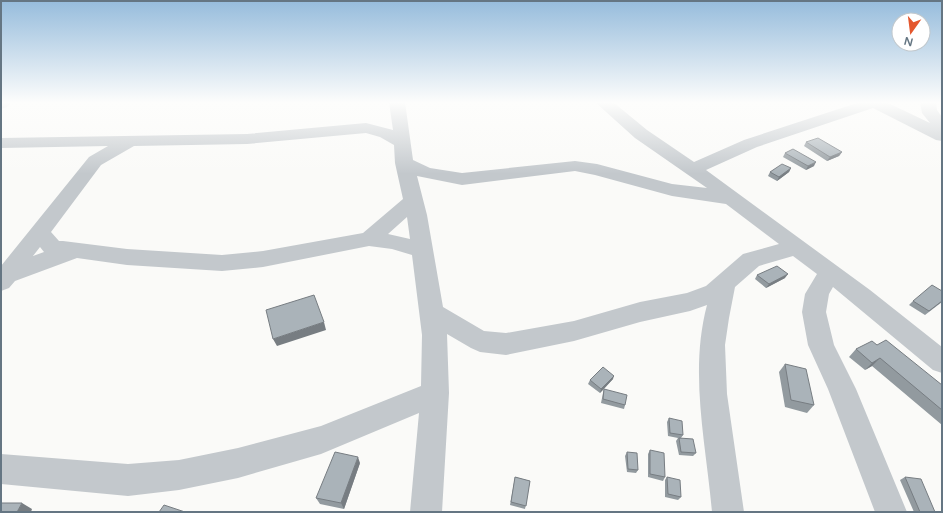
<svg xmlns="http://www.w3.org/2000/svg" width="943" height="513" font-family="'Varela Round',sans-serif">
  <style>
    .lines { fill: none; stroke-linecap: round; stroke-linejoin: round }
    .minor { fill: #c3c8cc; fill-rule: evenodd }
    .wall { fill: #929a9f }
    .shaded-wall { fill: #777d82 }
    .building { fill: #aab3b9; stroke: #777d82 }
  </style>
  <rect width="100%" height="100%" fill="#fafaf8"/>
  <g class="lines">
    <!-- minor -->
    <path class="minor" d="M 1,102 L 12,102 L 7,107 L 1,109 Z
      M 389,102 L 405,102 L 413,160 L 430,168 L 462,173 L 575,161 L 597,164 L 672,184 L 707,188 L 635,138 L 595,102 L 613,102 L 647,130 L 694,162 L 744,140 L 860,102 L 886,102 L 930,123 L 922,113 L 920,102 L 936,102 L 937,110 L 942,117 L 942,141 L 936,140 L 873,108 L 757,147 L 706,170 L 870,290 L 942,347 L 942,373 L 933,370 L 833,287 L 829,294 L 826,312 L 834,345 L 856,389 L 907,512 L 875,512 L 828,389 L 808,345 L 802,312 L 805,294 L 817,274 L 793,256 L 759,266 L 735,287 L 729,318 L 725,345 L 727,394 L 744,512 L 712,512 C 706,443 689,373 707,305 L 690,311 L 640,322 L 574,341 L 506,355 L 480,352 L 471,348 L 447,334 L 449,393 L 442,512 L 410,512 L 419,413 L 321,454 L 238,478 L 179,490 L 128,496 L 1,484 L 1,454 L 128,464 L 179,460 L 238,448 L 321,426 L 421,386 L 422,335 L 412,255 L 392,249 L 369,246 L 263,267 L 222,271 L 127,265 L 77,258 L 15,281 L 9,288 L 1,291 L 1,266 L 89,157 L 108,146 L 1,148 L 1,138 L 247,134 L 366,123 L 393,130 ZM 366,133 L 380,137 L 394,145 L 395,163 L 403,199 L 363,233 L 263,251 L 222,255 L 127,249 L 63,241 L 59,241 L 51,232 L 101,165 L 134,146 L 247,144 ZM 575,171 L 595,175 L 672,196 L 726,204 L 779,244 L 743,254 L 706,286 L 687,293 L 640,302 L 574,321 L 506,333 L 484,331 L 443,307 L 427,215 L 417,176 L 462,185 ZM 407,217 L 410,239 L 388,234 ZM 40,247 L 44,252 L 33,256 Z"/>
  </g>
  <!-- wall -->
  <path class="wall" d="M 806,142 L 842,152 L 839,156 L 827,161 L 804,146 Z
    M 785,153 L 814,166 L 806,170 L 783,157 Z
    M 791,168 L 789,172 L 777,181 L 768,176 L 770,172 Z
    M 757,275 L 785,278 L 766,288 L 755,279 Z
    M 913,301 L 942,302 L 925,315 L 909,305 Z
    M 877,345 L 942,385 L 942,425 L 872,366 L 865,370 L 849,357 L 856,349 Z
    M 785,364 L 814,405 L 807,413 L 785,407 L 779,372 Z
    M 613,379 L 600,393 L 588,384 L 590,380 Z
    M 604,389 L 625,405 L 624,409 L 601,403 L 603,393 Z
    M 669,418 L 683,435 L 681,438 L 696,453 L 693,456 L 679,455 L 676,441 L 678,438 L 668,436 L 667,422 Z
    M 650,450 L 665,477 L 663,481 L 648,477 L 648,454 Z
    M 627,452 L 638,470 L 636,473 L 627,472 L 625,456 Z
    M 360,463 L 344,509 L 320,504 L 316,498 Z
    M 515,477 L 530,481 L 525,509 L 510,505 Z
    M 667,477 L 681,497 L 678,500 L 665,497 L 665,480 Z
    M 905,477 L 935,512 L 914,512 L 900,480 Z"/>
  <!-- shaded-wall -->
  <path class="shaded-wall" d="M 842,152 L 839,156 L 827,161 L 830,157 Z
    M 816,162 L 814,166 L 806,170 L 808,166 Z
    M 791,168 L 789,172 L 777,181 L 779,177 Z
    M 788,274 L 785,278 L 766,288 L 769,284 Z
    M 324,322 L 326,330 L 277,346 L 273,339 Z
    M 880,358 L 872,366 L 865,370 L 872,363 Z
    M 614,376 L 613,379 L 600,393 L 601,389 Z
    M 358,457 L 360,463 L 344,509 L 341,503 Z
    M 22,503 L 32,509 L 31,512 L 17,512 Z"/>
  <!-- building -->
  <path class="building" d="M 818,138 L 842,152 L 830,157 L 806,142 Z
    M 793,149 L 816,162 L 808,166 L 785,153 Z
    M 782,164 L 791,168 L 779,177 L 770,172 Z
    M 777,266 L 788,274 L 769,284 L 757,275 Z
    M 932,285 L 942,291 L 942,301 L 929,311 L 913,301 Z
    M 314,295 L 324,322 L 273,339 L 266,310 Z
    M 886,340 L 942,385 L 942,410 L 880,358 L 872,363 L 856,349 L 872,341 L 877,345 Z
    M 785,364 L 806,369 L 814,405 L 791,400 Z
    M 603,367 L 614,376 L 601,389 L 590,380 Z
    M 604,389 L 627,395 L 625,405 L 603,399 Z
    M 669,418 L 682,421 L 683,435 L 670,433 Z
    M 679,438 L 693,439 L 696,453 L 681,452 Z
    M 650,450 L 664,453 L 665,477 L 650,474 Z
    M 335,452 L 358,457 L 341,503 L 316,498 Z
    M 627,452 L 637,453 L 638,470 L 628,469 Z
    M 515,477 L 530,481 L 526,506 L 511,502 Z
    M 667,477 L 680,480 L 681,497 L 668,494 Z
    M 905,477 L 921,479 L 935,512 L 920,512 Z
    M 1,503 L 22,503 L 17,512 L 1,512 Z
    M 164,505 L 185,512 L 159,512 Z"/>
  <!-- sky -->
  <linearGradient id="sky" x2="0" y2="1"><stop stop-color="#96bcdc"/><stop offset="0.59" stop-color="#fdfdfc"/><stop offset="1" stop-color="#fdfdfc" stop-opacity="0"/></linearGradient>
  <rect width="943" height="174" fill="url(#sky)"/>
  <!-- border -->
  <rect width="943" height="513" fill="none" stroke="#657683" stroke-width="4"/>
  <!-- north arrow -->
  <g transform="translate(911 32) rotate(194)"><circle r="19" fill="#ffffff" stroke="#c1c8cd"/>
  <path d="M0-3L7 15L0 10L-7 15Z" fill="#e4572e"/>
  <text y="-6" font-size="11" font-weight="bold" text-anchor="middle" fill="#657683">N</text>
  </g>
</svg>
